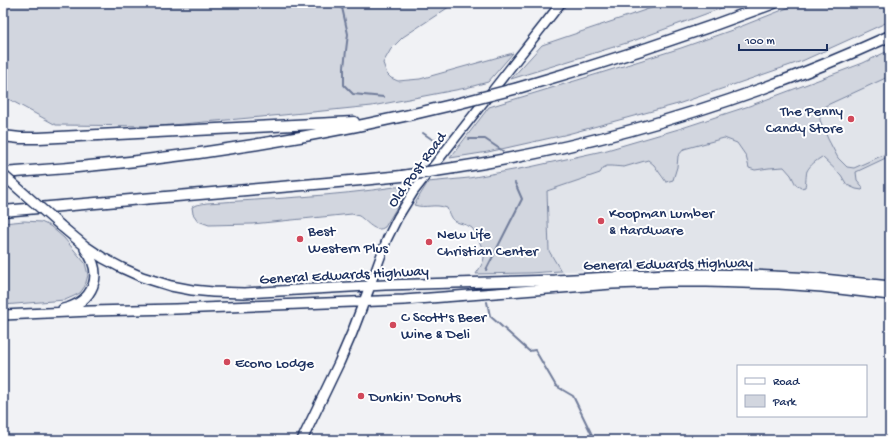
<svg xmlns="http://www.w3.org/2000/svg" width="893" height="443" font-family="'Gochi Hand',sans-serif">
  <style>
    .built { fill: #e1e4ea }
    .green { fill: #d2d6df; stroke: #76829e }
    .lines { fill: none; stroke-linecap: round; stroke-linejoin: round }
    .stream { stroke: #707c9a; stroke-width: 2 }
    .secondary-casing { stroke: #1b2f5e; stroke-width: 11 }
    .primary-casing { stroke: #1b2f5e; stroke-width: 12 }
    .motorway-casing { stroke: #1b2f5e; stroke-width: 13 }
    .secondary { stroke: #fff; stroke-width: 8 }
    .primary { stroke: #fff; stroke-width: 9 }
    .motorway { stroke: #fff; stroke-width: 10 }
    .primary-bridge-casing { stroke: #1b2f5e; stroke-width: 12; stroke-linecap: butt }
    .motorway-bridge-casing { stroke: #1b2f5e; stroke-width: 13; stroke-linecap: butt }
    .primary-bridge { stroke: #fff; stroke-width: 9 }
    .motorway-bridge { stroke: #fff; stroke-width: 10 }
    .poi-dot { fill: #d1495b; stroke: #fff; stroke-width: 1.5 }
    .labels { text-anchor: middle; stroke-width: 4; stroke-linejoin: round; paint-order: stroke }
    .poi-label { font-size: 15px; fill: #1b2f5e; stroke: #fff; text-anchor: start }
    .street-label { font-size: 15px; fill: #1b2f5e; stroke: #fff }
  </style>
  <rect width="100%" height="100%" fill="#f1f2f5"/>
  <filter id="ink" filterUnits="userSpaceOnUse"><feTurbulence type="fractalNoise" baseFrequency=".025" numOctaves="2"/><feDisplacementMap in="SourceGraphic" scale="8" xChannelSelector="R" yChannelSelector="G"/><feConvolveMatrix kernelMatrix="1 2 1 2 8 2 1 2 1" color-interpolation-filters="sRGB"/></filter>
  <g filter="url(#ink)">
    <!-- built -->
    <path class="built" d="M 890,76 L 890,152 L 854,168 L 847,167 L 838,158 L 828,139 L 820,119 L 820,112 L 825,106 Z
      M 724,138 L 737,143 L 746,156 L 749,168 L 755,170 L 769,168 L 784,167 L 791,175 L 796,185 L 807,179 L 807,171 L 815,161 L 822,157 L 841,175 L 847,185 L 863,189 L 862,186 L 857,180 L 856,172 L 890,156 L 890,280 L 827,272 L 711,268 L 561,271 L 549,251 L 547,191 L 600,173 L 603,168 L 607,166 L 624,167 L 648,160 L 654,165 L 662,178 L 666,182 L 677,167 L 678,156 L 684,149 Z"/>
    <!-- green -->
    <path class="green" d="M 3,3 L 455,3 L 403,37 L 391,49 L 383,63 L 387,74 L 391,78 L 398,81 L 420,79 L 513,53 L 488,82 L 466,88 L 372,106 L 283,115 L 160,126 L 56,125 L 3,96 Z
      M 666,3 L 735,3 L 633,41 L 511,79 L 542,45 Z
      M 800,3 L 890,3 L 890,21 L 802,61 L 678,104 L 564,135 L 488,152 L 450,158 L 489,107 L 604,72 L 681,48 L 732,30 Z
      M 890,50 L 890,76 L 825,106 L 820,112 L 820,120 L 828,139 L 838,158 L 847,167 L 854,168 L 890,152 L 890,156 L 856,172 L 857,180 L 862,186 L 863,189 L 862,190 L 856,189 L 847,185 L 841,175 L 822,157 C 817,160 810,165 807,171 C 806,173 806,184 805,187 L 801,188 L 796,185 L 791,175 L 784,167 L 769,168 L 755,170 L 749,168 L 746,156 L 737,143 L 724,138 L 684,149 L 678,156 L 677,167 L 673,180 L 666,182 L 654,165 L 648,160 L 624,167 L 612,166 L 607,166 L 603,168 L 600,173 L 547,191 L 549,251 L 561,271 L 529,273 L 476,274 C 479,269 484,262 484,257 C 485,252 475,231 472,228 C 469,226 466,225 463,224 C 451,221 451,219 447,208 C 434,203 426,209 414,205 L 428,182 L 469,178 L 530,167 L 607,150 L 682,128 L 749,106 L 863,63 Z
      M 395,187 L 403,187 L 405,188 L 406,192 L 385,227 C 375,234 367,221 359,216 C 357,215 354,215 352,214 L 252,224 L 209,225 L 198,221 L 193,214 L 192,207 L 196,205 L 207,203 C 270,199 333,196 395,187 Z
      M 24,221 L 41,222 L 50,226 L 64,238 L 85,263 L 88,275 L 85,286 L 80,293 L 72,297 L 65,300 L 3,305 L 3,223 Z"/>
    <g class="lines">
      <!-- stream -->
      <path class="stream" d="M 341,3 L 348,34 L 344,67 L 344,85 L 353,94 L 384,97
        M 423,133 L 433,140 L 445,139
        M 469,139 L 485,139 L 503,151
        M 486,270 L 522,199 L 515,183
        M 487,302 L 490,316 L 529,351 L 535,350 L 556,386 L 573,396 L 593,437 L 601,440"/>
      <defs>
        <path id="secondary" d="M 370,286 L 387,239 L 398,217 L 414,191 L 561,3"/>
        <path id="primary" d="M 61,226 L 85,246 L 103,258 L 122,268 L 142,277 L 171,286 L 192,290 L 213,292 L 244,293 L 385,285 L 555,280 L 668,274 L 707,274 L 752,275 L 814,278 L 890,286
          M 63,309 C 93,302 105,275 85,249
          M 3,315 L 91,311 L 176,309 L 404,300 L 612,284 L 668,282 L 707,282 L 779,284 L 822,287 L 890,295
          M 302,440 L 339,363 L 352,333 L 370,286"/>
        <path id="motorway" d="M 518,88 C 605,63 690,35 774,3
          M 3,136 L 20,138 L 39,138 L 354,122
          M 454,168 C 558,152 661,125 761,89 C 805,73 848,55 890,36
          M 3,173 C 157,163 310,140 460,103
          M 3,211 L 361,180 L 402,176"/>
      </defs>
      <!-- secondary casing -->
      <use href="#secondary" class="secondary-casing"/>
      <!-- primary casing -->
      <use href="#primary" class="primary-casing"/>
      <!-- motorway casing -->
      <use href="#motorway" class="motorway-casing"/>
      <!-- secondary -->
      <use href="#secondary" class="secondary"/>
      <!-- primary -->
      <use href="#primary" class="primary"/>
      <!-- motorway -->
      <use href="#motorway" class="motorway"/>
      <defs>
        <path id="primary-bridge" d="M 3,175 L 61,226"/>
        <path id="motorway-bridge" d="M 460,103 L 518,88
          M 402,176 L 454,168"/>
      </defs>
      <!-- primary-bridge casing -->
      <use href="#primary-bridge" class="primary-bridge-casing"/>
      <!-- motorway-bridge casing -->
      <use href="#motorway-bridge" class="motorway-bridge-casing"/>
      <!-- primary-bridge -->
      <use href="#primary-bridge" class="primary-bridge"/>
      <!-- motorway-bridge -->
      <use href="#motorway-bridge" class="motorway-bridge"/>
    </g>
  </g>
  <!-- markers -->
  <g class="poi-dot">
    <circle cx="851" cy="119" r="4"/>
    <circle cx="601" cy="221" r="4"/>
    <circle cx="300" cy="239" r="4"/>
    <circle cx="429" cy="242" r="4"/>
    <circle cx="393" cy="325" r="4"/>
    <circle cx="227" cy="362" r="4"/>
    <circle cx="361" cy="396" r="4"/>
  </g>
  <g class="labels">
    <!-- poi labels -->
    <g class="poi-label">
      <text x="843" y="115" text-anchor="end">The Penny<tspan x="843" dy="17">Candy Store</tspan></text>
      <text x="609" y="217">Koopman Lumber<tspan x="609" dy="17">&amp; Hardware</tspan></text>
      <text x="308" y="235">Best<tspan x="308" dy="17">Western Plus</tspan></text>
      <text x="437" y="238">New Life<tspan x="437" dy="17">Christian Center</tspan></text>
      <text x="401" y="321">C Scott's Beer<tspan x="401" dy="17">Wine &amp; Deli</tspan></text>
      <text x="235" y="367">Econo Lodge</text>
      <text x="369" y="401">Dunkin' Donuts</text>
    </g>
    <!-- street labels -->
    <g class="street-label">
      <text transform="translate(416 169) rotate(-54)" y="5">Old Post Road</text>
      <text transform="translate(668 263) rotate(-1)" y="5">General Edwards Highway</text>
      <text transform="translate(344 274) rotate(-3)" y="5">General Edwards Highway</text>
    </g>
  </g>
  <!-- margin -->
  <rect width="893" height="443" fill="none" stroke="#fff" stroke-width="16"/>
  <rect x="8" y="8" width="877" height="427" fill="none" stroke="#1b2f5e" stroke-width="1.5" filter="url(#ink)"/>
  <!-- legend -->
  <rect x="737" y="365" width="130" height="52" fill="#ffffff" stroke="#a4acbf"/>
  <rect x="745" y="378" width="20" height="6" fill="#ffffff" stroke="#a4acbf"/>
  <text x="773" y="385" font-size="12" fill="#1b2f5e">Road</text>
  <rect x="745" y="395" width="20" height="12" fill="#d2d6df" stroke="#a4acbf"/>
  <text x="773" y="405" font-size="12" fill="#1b2f5e">Park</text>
  <!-- scale -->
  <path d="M739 44v6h88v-6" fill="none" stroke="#1b2f5e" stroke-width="2"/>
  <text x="745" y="44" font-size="12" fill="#1b2f5e" stroke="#ffffff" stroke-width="3" paint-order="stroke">100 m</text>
</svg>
